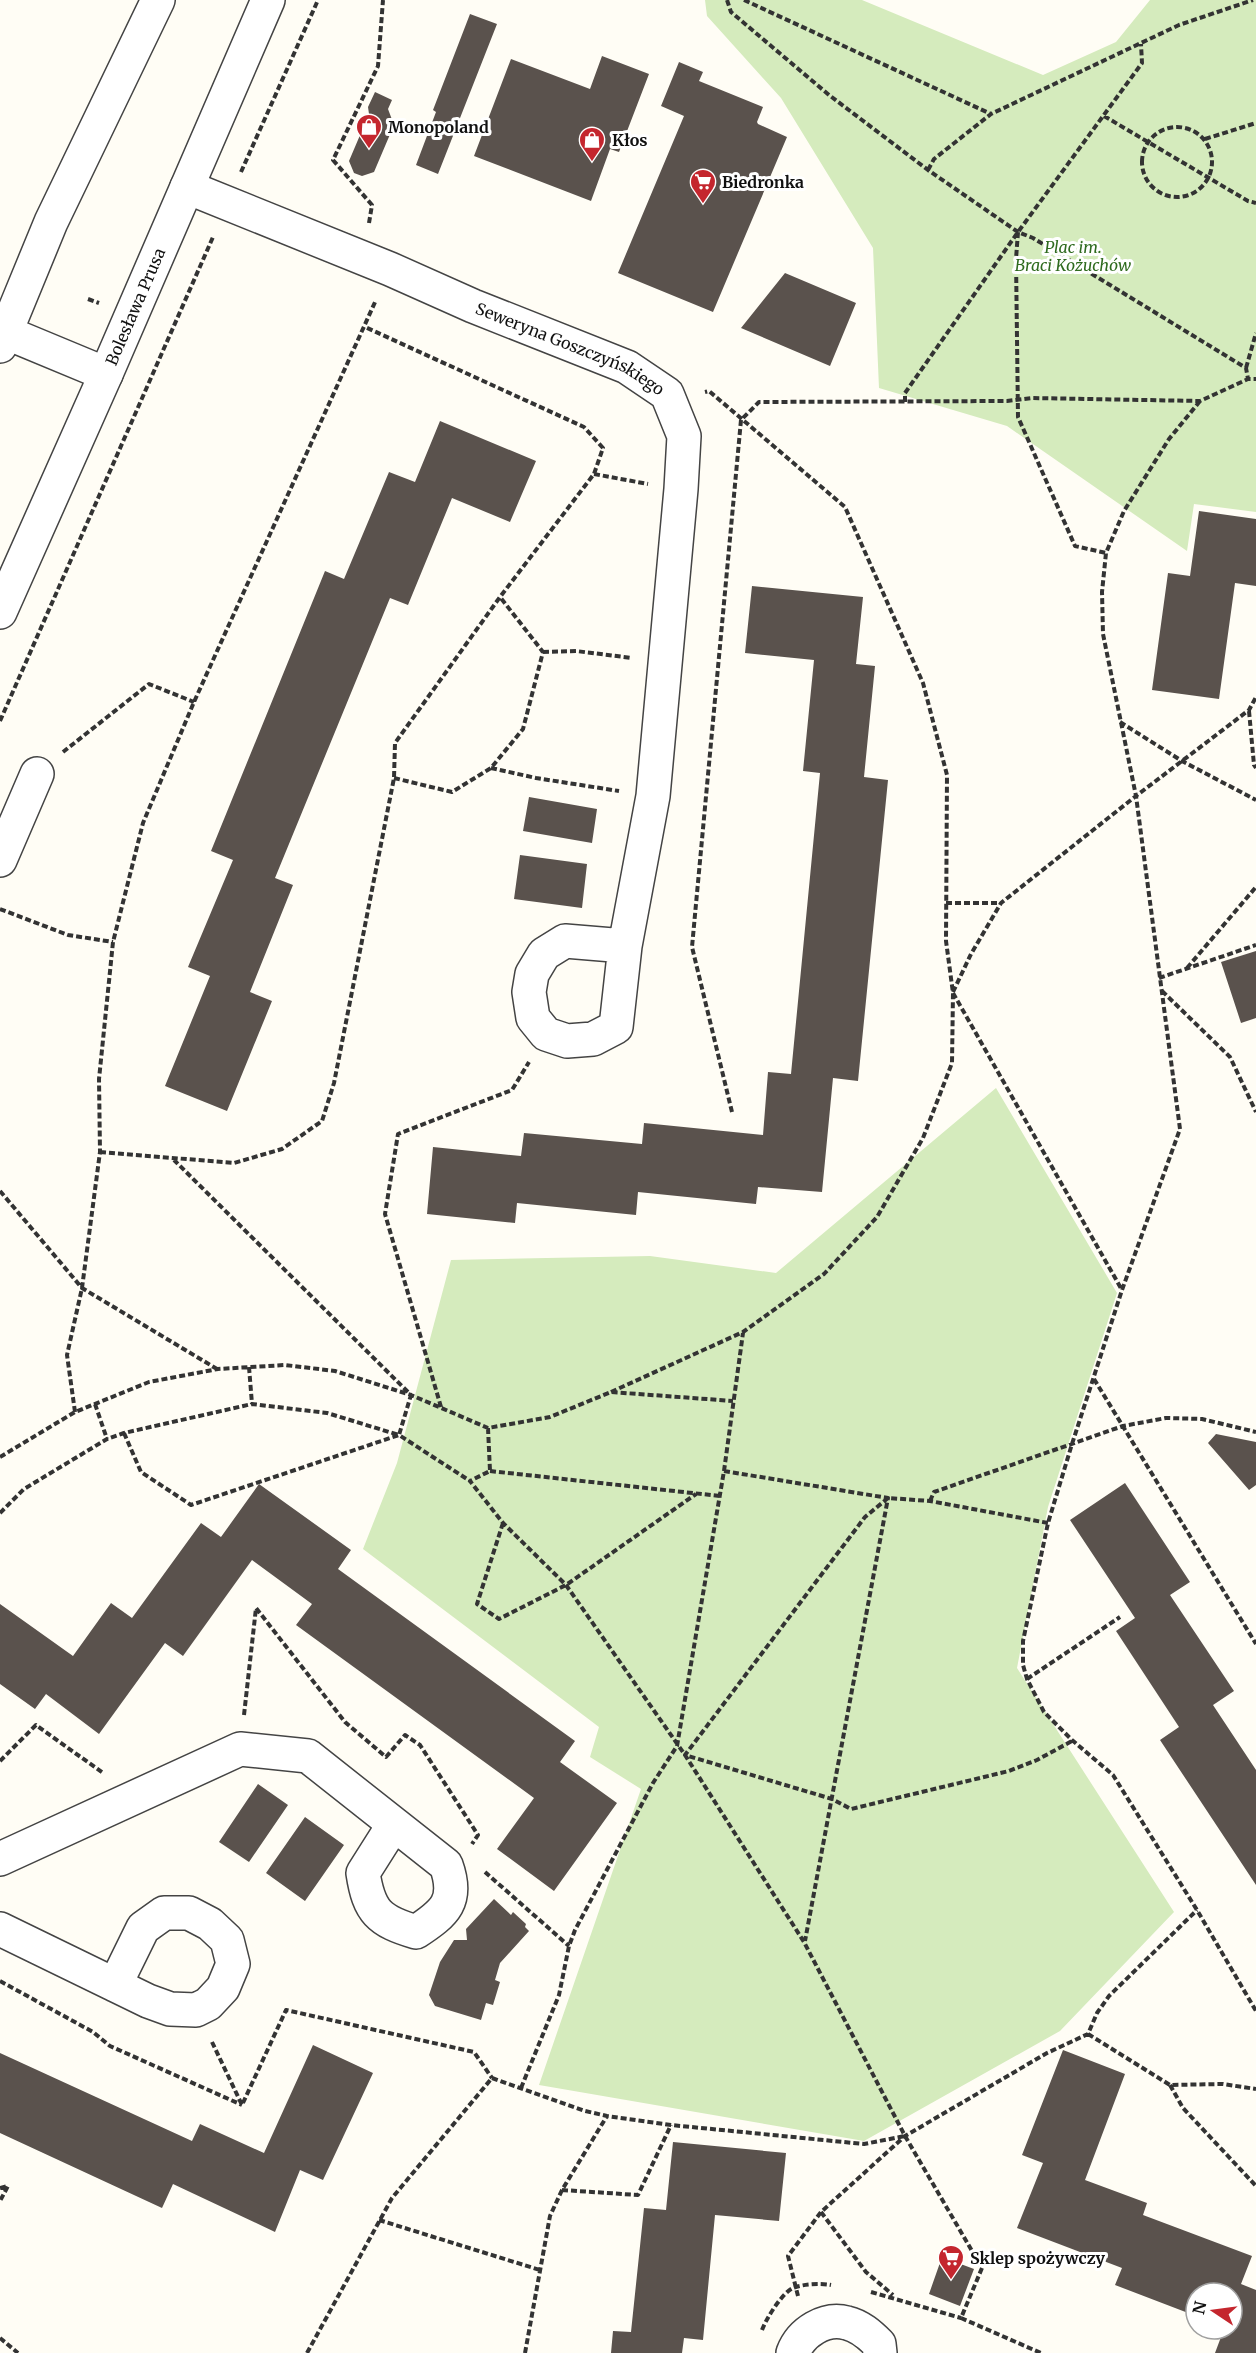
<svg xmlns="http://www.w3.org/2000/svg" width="1256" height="2353" font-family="Merriweather,serif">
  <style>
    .green { fill: #d5ebbd }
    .building { fill: #5a524d }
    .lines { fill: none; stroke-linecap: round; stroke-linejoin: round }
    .minor-casing { stroke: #444; stroke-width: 36 }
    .path { stroke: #333; stroke-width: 4; stroke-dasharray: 6 3; stroke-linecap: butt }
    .minor { stroke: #fff; stroke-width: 33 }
    .labels { text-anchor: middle; stroke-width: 6; stroke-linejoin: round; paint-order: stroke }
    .poi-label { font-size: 16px; font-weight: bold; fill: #111; stroke: #fff; text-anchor: start }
    .park-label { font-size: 16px; font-style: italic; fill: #2f6b1f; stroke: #fff }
    .street-label { font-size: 16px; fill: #111; stroke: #fff }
  </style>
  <rect width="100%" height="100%" fill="#fffdf5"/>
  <!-- green -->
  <path class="green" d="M 705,0 L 862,0 L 1043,75 L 1116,42 L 1150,0 L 1256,0 L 1256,512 L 1194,504 L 1187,551 L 1007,426 L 879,388 L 873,248 L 781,98 L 707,16 Z
    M 996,1088 L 1117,1293 L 1048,1507 L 1017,1668 L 1174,1912 L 1060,2031 L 864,2141 L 539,2085 L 641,1789 L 590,1757 L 599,1727 L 363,1549 L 397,1463 L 451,1260 L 650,1256 L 776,1273 Z"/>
  <!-- building -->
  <path class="building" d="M 470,14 L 497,24 L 438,174 L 416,165 L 436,112 L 433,110 Z
    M 602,56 L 649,74 L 619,152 L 610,149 L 591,201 L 474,156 L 511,59 L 590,89 Z
    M 679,62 L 703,72 L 699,81 L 763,107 L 757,122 L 758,124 L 787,137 L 713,312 L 618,273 L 684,116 L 661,106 Z
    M 375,92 L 392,100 L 388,109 L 394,125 L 374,172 L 362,176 L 354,173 L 349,161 L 369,114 L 368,107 Z
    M 785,273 L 856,303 L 830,366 L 741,328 Z
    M 440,421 L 536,461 L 510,522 L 452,498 L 408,605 L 390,598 L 275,878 L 293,885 L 250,992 L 272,1001 L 227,1111 L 165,1086 L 210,976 L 188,967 L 233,860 L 211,851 L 325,571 L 344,579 L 389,472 L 415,482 Z
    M 1199,511 L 1256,519 L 1256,586 L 1235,583 L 1219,699 L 1152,690 L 1168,573 L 1190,576 Z
    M 752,586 L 863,597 L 856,664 L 875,666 L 864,777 L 888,780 L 858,1081 L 833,1078 L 822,1192 L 758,1187 L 756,1204 L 638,1192 L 636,1215 L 517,1203 L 515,1223 L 427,1214 L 433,1147 L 521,1156 L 524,1133 L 642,1144 L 644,1123 L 763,1135 L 768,1072 L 791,1074 L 820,773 L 803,771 L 814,660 L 745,653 Z
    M 529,797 L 597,809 L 592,843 L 523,831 Z
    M 520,855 L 587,864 L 582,908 L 514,899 Z
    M 1256,951 L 1256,1018 L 1241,1023 L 1221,962 Z
    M 1216,1434 L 1256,1442 L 1256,1485 L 1249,1490 L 1208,1443 Z
    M 1125,1483 L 1190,1582 L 1170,1595 L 1234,1691 L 1213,1705 L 1256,1770 L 1256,1885 L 1160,1740 L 1179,1727 L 1116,1631 L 1135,1618 L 1070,1520 Z
    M 259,1484 L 351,1550 L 338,1569 L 575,1741 L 560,1762 L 617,1803 L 554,1891 L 497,1849 L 534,1798 L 296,1625 L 312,1604 L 252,1560 L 183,1656 L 165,1643 L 99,1734 L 46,1694 L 35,1709 L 0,1684 L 0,1604 L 73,1656 L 111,1603 L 132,1618 L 201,1523 L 221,1537 Z
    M 258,1784 L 288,1805 L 249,1862 L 219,1842 Z
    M 305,1817 L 344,1845 L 305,1901 L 266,1873 Z
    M 494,1899 L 511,1915 L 513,1912 L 526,1924 L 525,1927 L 529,1931 L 500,1963 L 495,1980 L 500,1982 L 493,2005 L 486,2003 L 481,2020 L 435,2006 L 429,1995 L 440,1962 L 454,1940 L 467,1940 L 466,1929 Z
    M 313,2045 L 373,2073 L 323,2180 L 300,2170 L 275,2232 L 173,2184 L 162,2208 L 0,2133 L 0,2053 L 192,2141 L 200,2124 L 264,2153 Z
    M 1063,2050 L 1125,2074 L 1085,2180 L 1147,2203 L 1143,2215 L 1252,2256 L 1241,2284 L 1256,2290 L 1256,2353 L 1215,2353 L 1224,2329 L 1232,2329 L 1232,2293 L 1196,2293 L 1196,2316 L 1115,2285 L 1122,2268 L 1017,2228 L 1043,2163 L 1022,2155 Z
    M 673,2142 L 786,2153 L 779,2221 L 715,2215 L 703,2340 L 684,2338 L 682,2353 L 611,2353 L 613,2331 L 631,2332 L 644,2208 L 666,2210 Z
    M 942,2257 L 974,2269 L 960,2306 L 929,2294 Z"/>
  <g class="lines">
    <defs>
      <g id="minor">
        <path id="s1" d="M 187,187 L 390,269 L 473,306 L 627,367 L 667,394 L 684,436 L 681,489 L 653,796 L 625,946 L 616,1027 L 593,1039 L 567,1041 L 546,1034 L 533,1018 L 529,992 L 532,974 L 544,954 L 565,941 L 625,946"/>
        <path d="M 0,330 L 106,374"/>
        <path d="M 0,346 L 51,222 L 158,0"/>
        <path id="s2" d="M 0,612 L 106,374 L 268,0"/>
        <path d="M 0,860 L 37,774"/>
        <path d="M 0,1859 L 240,1749 L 308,1756 L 446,1865 C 459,1901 445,1913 416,1932 C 379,1921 369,1912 363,1873 L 394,1824"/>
        <path d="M 0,1929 L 148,2001 L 170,2009 L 196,2010 L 208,2004 L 223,1988 L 233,1964 L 227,1940 L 210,1924 L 189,1913 L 164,1913 L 143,1928 L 115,1985"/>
        <path d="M 793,2353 C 801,2332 825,2317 847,2323 C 860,2326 870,2335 879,2344 L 880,2353"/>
      </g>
    </defs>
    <!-- minor casing -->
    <use href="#minor" class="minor-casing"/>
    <!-- path -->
    <path class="path" d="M 727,0 L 731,12 L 829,95 L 928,170 L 1018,232 L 1033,238 L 1246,368 L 1248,379 L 1256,379
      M 744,0 L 991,114
      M 1104,116 L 1248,201 L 1256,203
      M1142 162a35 35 0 1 1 70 0a35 35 0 1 1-70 0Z
      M 1205,139 L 1256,123
      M 928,170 L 934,159 L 991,114 L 1179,25 L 1253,0
      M 241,172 L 318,0
      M 369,223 L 372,205 L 333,160 L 378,66 L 383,0
      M 1018,232 L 1016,259 L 1018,417 L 1075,546 L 1106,553
      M 88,299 L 99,303
      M 1246,368 L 1256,333
      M 1200,401 L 1169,439 L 1124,511 L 1106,553 L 1102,592 L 1103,634 L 1136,796 L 1180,1129 L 1122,1290 L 1072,1444 L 1048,1523 L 1023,1641 L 1023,1665 L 1027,1679 L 1044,1712 L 1072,1740 L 1113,1775 L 1197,1910 L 1256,2011
      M 905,402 L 905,393 L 1018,232 L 1142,63 L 1141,44
      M 594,474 L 648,484
      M 543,652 L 576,651 L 632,658
      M 1249,711 L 1254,765 L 1256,768
      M 0,721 L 213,237
      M 1120,722 L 1182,761 L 1256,800
      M 63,752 L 149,684 L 194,702
      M 491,768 L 536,778 L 619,791
      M 394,778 L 452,792 L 491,768 L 523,729 L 543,652 L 500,597
      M 946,903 L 1000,903
      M 0,909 L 68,935 L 113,942
      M 1187,968 L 1256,887
      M 1159,978 L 1256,945
      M 1162,991 L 1230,1057 L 1256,1112
      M 953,992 L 971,954 L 1001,903 L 1136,796 L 1249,710 L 1256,697
      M 953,993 L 1122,1290
      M 732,1112 L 692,947 L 741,420 L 759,402 L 1007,401 L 1032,398 L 1200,401 L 1248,379
      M 100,1152 L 234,1163 L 282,1149 L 322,1121 L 334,1083 L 394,778 L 395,743 L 500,597 L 594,474 L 603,448 L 584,427 L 365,327
      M 0,1191 L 82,1288 L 217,1369
      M 249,1367 L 252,1404
      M 1094,1379 L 1256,1644
      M 611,1392 L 743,1332 L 824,1274 L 877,1217 L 923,1138 L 952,1063 L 953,993 L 946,941 L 947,775 L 923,683 L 845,507 L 709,391 L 705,392
      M 95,1404 L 107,1439
      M 441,1407 L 385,1214 L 398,1134 L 512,1090 L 529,1062
      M 75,1412 L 67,1355 L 82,1288 L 100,1152 L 99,1079 L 113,942 L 143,823 L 194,702 L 376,300
      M 488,1428 L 490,1471 L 470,1481 L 503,1523 L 566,1585 L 685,1755 L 804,1942 L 905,2136 L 982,2268 L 961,2318 L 1041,2353
      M 124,1433 L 141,1472 L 191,1505 L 399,1435 L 470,1481
      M 0,1457 L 75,1412 L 149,1382 L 218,1369 L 285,1365 L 335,1371 L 411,1395 L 488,1428 L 550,1417 L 611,1392 L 733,1401
      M 490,1471 L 720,1496
      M 724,1471 L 888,1498 L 805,1941
      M 930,1501 L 934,1492 L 1123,1426 L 1166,1418 L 1202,1419 L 1256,1432
      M 0,1513 L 24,1489 L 107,1439 L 124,1433 L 252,1404 L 327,1413 L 399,1435 L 411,1395 L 174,1160
      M 503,1523 L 477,1604 L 499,1619 L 566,1585 L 696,1494
      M 1048,1523 L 930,1501 L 888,1498 L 865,1517 L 685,1755 L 832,1799 L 851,1809 L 1009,1771 L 1037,1760 L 1072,1741
      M 1027,1679 L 1120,1617
      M 244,1715 L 256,1608 L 345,1722 L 386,1757 L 405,1735 L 420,1745 L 478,1835 L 472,1844
      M 0,1761 L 36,1725 L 103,1773
      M 485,1872 L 569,1946
      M 0,1981 L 93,2032 L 110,2046 L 242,2105
      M 1088,2034 L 1170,2085 L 1223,2084 L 1256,2089
      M 212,2042 L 242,2105 L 286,2010 L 474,2052 L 492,2078
      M 1170,2085 L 1183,2108 L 1256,2186
      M 521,2088 L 559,1995 L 569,1946 L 575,1930 L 653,1783 L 677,1746 L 724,1471 L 743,1333
      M 0,2188 L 8,2186 L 0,2201
      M 562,2190 L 638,2195 L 671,2125
      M 821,2212 L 866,2272 L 893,2295
      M 379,2220 L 540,2270
      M 871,2292 L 961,2318
      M 798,2296 L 788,2256 L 821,2212 L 905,2136 L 1047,2053 L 1088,2034 L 1097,2013 L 1109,1996 L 1197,1910
      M 762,2330 C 766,2319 782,2293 793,2288 C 803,2284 820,2283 831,2285
      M 0,2338 L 18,2353
      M 307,2353 L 392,2198 L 492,2078 L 585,2111 L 607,2116 L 671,2125 L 864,2144 L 905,2136
      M 525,2353 L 550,2216 L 562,2190 L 607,2116"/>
    <!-- minor -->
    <use href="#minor" class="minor"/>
  </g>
  <!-- icons -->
  <defs>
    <symbol id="shop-pin" viewBox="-11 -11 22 30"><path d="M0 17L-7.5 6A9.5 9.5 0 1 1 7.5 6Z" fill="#c4262e" stroke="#fff"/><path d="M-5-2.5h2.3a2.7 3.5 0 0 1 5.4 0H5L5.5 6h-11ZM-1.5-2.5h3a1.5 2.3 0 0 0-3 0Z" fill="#fff"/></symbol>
    <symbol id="supermarket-pin" viewBox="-11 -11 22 30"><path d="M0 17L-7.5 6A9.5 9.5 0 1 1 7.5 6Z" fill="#c4262e" stroke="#fff"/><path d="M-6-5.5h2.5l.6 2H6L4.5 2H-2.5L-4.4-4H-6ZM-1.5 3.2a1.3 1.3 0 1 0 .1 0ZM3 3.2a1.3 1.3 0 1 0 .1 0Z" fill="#fff"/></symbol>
  </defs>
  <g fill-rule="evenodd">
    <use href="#shop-pin" x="354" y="112" width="30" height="40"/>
    <use href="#shop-pin" x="577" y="125" width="30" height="40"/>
    <use href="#supermarket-pin" x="688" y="167" width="30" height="40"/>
    <use href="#supermarket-pin" x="936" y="2243" width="30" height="40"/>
  </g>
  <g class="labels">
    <!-- poi labels -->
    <g class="poi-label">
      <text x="388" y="133">Monopoland</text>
      <text x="612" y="146">Kłos</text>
      <text x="722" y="188">Biedronka</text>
      <text x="970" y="2264">Sklep spożywczy</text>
    </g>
    <!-- park labels -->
    <g class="park-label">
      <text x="1073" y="253">Plac im.<tspan x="1073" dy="18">Braci Kożuchów</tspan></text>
    </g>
    <!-- street labels -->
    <g class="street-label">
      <text dy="6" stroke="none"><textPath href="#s2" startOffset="334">Bolesława Prusa</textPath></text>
      <text dy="6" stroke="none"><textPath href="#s1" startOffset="416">Seweryna Goszczyńskiego</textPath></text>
    </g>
  </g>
  <!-- north arrow -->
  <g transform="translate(1214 2311) rotate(283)"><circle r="28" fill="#ffffff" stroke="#a0a0a0" stroke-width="1.5"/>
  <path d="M0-4.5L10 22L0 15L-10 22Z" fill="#c4262e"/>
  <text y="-9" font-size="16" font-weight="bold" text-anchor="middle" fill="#111111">N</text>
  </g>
</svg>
